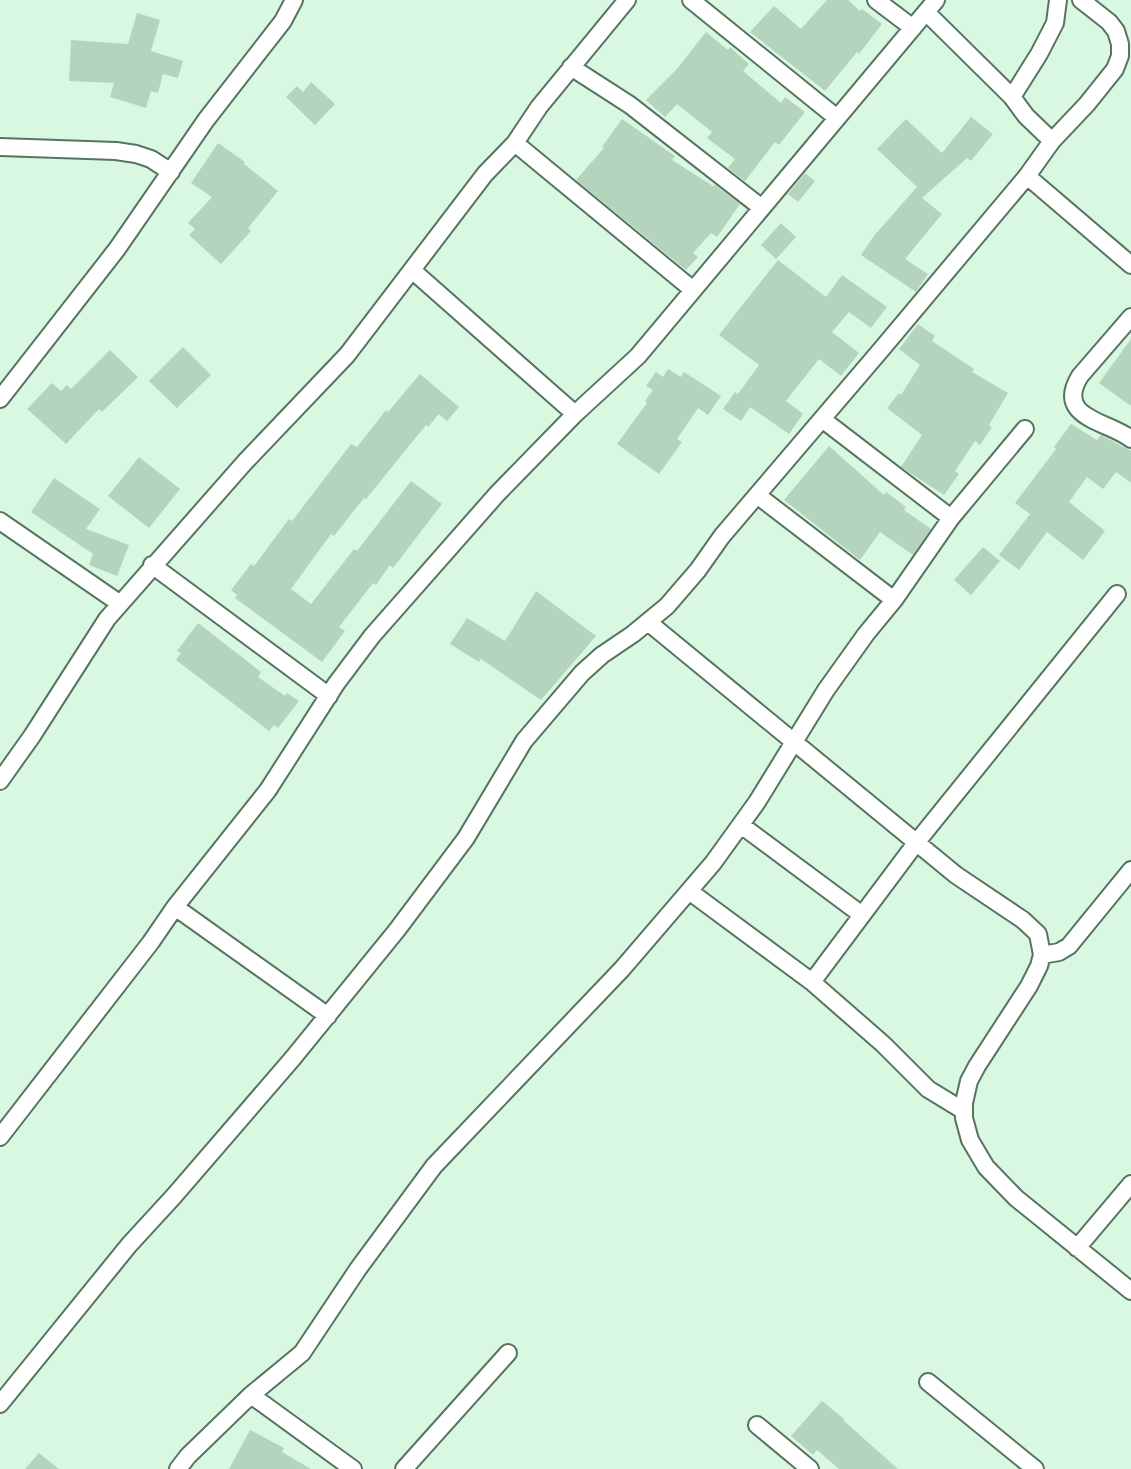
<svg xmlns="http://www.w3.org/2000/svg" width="1131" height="1469" font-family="'PT Sans',sans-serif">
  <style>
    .building { fill: #b5d4be }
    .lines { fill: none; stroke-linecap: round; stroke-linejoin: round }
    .street-casing { stroke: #587461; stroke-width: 20 }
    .street { stroke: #fff; stroke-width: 16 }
  </style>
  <rect width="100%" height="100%" fill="#d8f8e1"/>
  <!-- building -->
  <path class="building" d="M 827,0 L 848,0 L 860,11 L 862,9 L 882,24 L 859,54 L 857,52 L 825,91 L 750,32 L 774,6 L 801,29 Z
    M 137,13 L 160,20 L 151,51 L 183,61 L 178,78 L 163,74 L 158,93 L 151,91 L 146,108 L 110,97 L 114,83 L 69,81 L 71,40 L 128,44 Z
    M 706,32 L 728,50 L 730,47 L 749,64 L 743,71 L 781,103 L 785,97 L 805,112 L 779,145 L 775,142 L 745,181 L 728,168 L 735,159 L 707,138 L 712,132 L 677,104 L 665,117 L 646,100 L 676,70 Z
    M 311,82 L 335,104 L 315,125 L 286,97 L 297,86 L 303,92 Z
    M 971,117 L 993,134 L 971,161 L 967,158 L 922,198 L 942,214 L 905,259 L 928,274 L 916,292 L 861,255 L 873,237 L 917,187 L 877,149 L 906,119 L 942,153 Z
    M 622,119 L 675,156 L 672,160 L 713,186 L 715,185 L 740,204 L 717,237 L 711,233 L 693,253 L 698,257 L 686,270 L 576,180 L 604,148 L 602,147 Z
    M 218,143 L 245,162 L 244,164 L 278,191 L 248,228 L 251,231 L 221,264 L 189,235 L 195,229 L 188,223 L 212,197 L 191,183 Z
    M 805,173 L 815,181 L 798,202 L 788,194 Z
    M 781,223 L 796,237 L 776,259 L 761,245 Z
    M 778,260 L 826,297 L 842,275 L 887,307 L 871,328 L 849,312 L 832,332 L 859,353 L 841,376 L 819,359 L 786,401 L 803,414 L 789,434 L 750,407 L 741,421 L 723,409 L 735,392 L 738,394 L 759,365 L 719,335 Z
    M 918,324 L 935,336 L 932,341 L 974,369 L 972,372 L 1008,393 L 989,425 L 992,427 L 980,445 L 975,441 L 955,471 L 959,474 L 944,495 L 901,467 L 922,435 L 887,408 L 899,393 L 901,395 L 920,365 L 899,349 Z
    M 1131,339 L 1131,406 L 1099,383 Z
    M 183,347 L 211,375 L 177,408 L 149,381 Z
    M 110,350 L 138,377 L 102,412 L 99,409 L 66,444 L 27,409 L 52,383 L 61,391 L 67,385 L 71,389 Z
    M 668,369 L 681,377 L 684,372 L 721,396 L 708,415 L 698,408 L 677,439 L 682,442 L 659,474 L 617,444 L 647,403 L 645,401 L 653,390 L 646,386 L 656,372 L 663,377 Z
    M 420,374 L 459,407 L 447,421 L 439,414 L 428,427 L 426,425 L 366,499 L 364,498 L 334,536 L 331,534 L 291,589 L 311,604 L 354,549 L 357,551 L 411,481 L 442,504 L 393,568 L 390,565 L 376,585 L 373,583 L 339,627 L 345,631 L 322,662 L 235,598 L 237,595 L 231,590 L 251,564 L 254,566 L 289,519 L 292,521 L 351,444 L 357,447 L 386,410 L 388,412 Z
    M 1071,424 L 1097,440 L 1101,435 L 1131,451 L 1131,483 L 1116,472 L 1103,489 L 1087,477 L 1069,502 L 1105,531 L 1083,560 L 1047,532 L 1019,570 L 999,555 L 1030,514 L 1015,503 L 1056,449 L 1054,447 Z
    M 829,446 L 884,495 L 886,492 L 906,507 L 904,510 L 931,529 L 913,555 L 880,532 L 860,560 L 784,500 Z
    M 139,457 L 180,489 L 149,528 L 108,496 Z
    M 54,478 L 100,509 L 86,529 L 129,545 L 117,576 L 89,565 L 93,554 L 31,512 Z
    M 983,547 L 1000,561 L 971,595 L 954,580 Z
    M 536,591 L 596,636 L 541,700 L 481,659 L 479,662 L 450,644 L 467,618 L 505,641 Z
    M 198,623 L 261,672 L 258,677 L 285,696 L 287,693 L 299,701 L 278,728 L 274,725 L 269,731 L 176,660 L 181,653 L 177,651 Z
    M 822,1401 L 844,1419 L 843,1420 L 898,1469 L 839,1469 L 817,1450 L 813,1455 L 791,1436 Z
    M 250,1430 L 284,1448 L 282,1452 L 311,1469 L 229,1469 Z
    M 39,1453 L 59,1469 L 25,1469 Z"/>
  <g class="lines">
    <defs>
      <path id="street" d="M 691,0 L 837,118
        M 876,0 L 913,28
        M 926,12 L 1012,97
        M 571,67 L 630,105 L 762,208
        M 1052,141 L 1026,116 L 1012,97 L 1039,54 L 1055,23 L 1058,0
        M 515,143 L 693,290
        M 0,147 L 116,151 L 136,154 L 151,159 L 171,172
        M 1027,176 L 1131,265
        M 412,270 L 575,414
        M 1131,317 L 1080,376 C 1054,418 1108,421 1131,439
        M 0,399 L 117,249 L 206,120 L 283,21 L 294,0
        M 822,419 L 951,518
        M 757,495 L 894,600
        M 0,521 L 119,603
        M 152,565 L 329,696
        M 648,622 L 956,875 L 1023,920 L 1038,934 L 1042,955 L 1039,966 L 1029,986 L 977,1066 L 969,1081 L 964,1103 L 964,1118 L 970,1140 L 986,1167 L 1016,1198 L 1131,1291
        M 0,781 L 32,736 L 107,619 L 245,462 L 347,355 L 485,174 L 515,143 L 539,107 L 627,0
        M 741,825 L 862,915
        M 689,891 L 812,982 L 883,1044 L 928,1089 L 964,1111
        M 175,907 L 328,1016
        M 1042,955 L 1059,952 L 1069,946 L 1131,870
        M 812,982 L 916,843 L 1117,594
        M 0,1137 L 151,942 L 175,907 L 268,790 L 336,684 L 372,636 L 497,494 L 575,414 L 638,356 L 936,0
        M 1077,1248 L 1131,1184
        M 928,1382 L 1035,1469
        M 251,1395 L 353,1469
        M 0,1404 L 129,1245 L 174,1196 L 293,1058 L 397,930 L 466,838 L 524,741 L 582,673 L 602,655 L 633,634 L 667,606 L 698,570 L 722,536 L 880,351 L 1027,176 L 1052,141 L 1087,104 L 1115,69 L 1120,56 L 1120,44 L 1116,31 L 1109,22 L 1081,0
        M 757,1425 L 810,1469
        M 178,1469 L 188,1456 L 251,1395 L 302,1353 L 358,1269 L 434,1166 L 622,969 L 713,863 L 757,802 L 826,690 L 866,634 L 894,600 L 951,518 L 1025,429
        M 404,1469 L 508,1353"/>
    </defs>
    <!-- street casing -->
    <use href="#street" class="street-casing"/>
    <!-- street -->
    <use href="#street" class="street"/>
  </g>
</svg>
